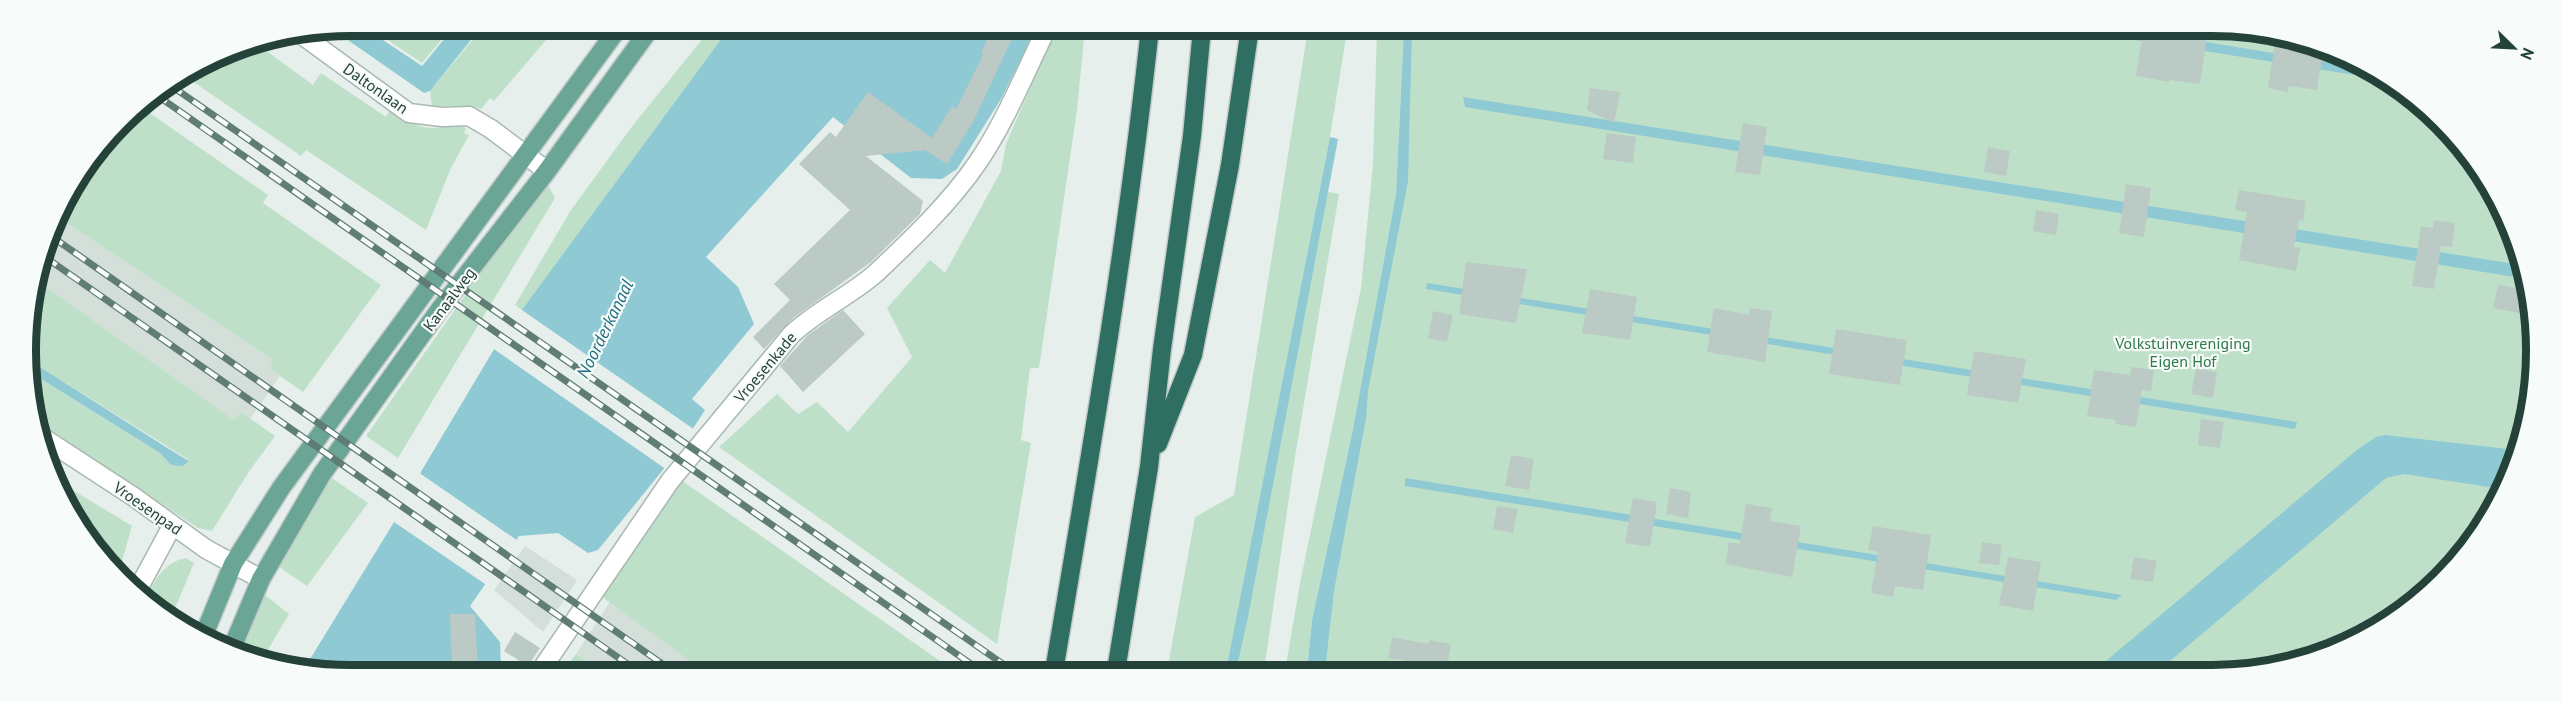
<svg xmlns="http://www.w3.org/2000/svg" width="2562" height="701" font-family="'PT Sans',sans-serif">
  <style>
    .built { fill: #d4dfda }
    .green { fill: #bfe0c8 }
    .water { fill: #8ec9d4 }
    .pier { fill: #e6efeb }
    .building { fill: #bbcac4 }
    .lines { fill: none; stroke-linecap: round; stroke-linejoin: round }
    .minor-casing { stroke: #a8b8b2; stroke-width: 21 }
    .major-casing { stroke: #c2cac8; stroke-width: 21 }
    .highway-casing { stroke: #c2cac8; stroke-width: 21 }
    .minor { stroke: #fff; stroke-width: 18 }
    .major { stroke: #6aa596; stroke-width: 18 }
    .highway { stroke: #2f6f62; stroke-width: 18 }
    .rail-casing { stroke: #5f7d75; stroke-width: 7 }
    .rail { stroke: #f7fbf9; stroke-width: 4.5; stroke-dasharray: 14; stroke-linecap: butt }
    .labels { text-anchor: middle; stroke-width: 4.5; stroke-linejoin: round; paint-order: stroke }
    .street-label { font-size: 16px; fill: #24423a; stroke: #f7fbf9 }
    .park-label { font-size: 16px; fill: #2d7a4b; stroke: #f7fbf9 }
    .water-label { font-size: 18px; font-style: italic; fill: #1c6f80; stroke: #f7fbf9 }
    .rim { fill: none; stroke: #24423a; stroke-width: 8 }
  </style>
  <rect width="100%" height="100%" fill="#e6efeb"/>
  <!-- built -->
  <path class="built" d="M 56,216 L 274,361 L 270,369 L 280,376 L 250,419 L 241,412 L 234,420 L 39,282 Z
    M 525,546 L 577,580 L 543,632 L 494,590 Z
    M 610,602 L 702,670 L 599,670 L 576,654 Z"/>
  <!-- green -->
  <path class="green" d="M 367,26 L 453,26 L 422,63 Z
    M 484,26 L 558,26 L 494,101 L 490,98 L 481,109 L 469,106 L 432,106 L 430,91 Z
    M 712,27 L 730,27 L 522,310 L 515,305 L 571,210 L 630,129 Z
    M 1056,28 L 1085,28 L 1077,110 L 1039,368 L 1030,368 L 1021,440 L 1031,443 L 997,644 L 719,447 L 777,394 L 798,414 L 817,402 L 848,432 L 912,357 L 887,308 L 930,260 L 945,273 L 1001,171 L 1006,144 Z
    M 1308,29 L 1347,29 L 1347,31 L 1330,137 L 1229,659 L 1226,671 L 1167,671 L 1195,517 L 1234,495 Z
    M 1377,29 L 1404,29 L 1396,194 L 1353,429 L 1312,620 L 1307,671 L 1285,671 L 1300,583 L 1361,288 L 1373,164 Z
    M 1406,29 L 2275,32 L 2392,80 L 2482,170 L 2530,287 L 2530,414 L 2493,513 L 2426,595 L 2355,642 L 2254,673 L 1316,671 L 1326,592 L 1400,189 Z
    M 257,44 L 313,85 L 321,73 L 386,117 L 390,110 C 404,119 416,128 433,128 C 444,128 456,123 466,128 L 464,133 L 469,135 L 451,168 L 426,230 L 306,150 L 301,156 L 185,76 L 226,50 Z
    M 138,105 L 268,195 L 263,203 L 381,285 L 303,392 L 270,369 L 273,360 L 56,216 L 59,207 Z
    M 548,185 L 555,198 L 398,458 L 366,436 L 490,260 Z
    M 1328,192 L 1339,194 L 1294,463 L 1264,671 L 1236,671 Z
    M 39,282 L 234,420 L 241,412 L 275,436 L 248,473 L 212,531 L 198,528 L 35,420 L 30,372 L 160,453 L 171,465 L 189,460 L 29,360 L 26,329 Z
    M 332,478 L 368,503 L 307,586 L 279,567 L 290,544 Z
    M 681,480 L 953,670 L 702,670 L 601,596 Z
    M 61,483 L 132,526 L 119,572 L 93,549 Z
    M 186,558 L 194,563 L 171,618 L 147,596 C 156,578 165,562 186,558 Z
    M 265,595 L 289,614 L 262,660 L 240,652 Z
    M 576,654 L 599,670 L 564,670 Z"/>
  <!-- water -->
  <path class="water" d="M 351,26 L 362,26 L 422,66 L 455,26 L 482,26 L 430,91 L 424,93 L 332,29 Z
    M 730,27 L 1034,28 L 1024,53 L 1001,99 L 957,169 L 942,179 L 911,178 L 833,117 L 706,257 L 738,287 L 754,324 L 692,399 L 705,410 L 679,450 L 598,550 L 588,553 L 558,533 L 519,536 L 470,606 L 500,642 L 501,670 L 304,669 L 410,496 L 422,470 L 499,341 Z
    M 1404,29 L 1412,29 L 1408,181 L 1368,391 L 1366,418 L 1334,591 L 1325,671 L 1307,671 L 1312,620 L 1353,429 L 1396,194 Z
    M 2078,31 L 2139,31 L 2359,67 L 2393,81 Z
    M 1463,97 L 2521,265 L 2527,279 L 1465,107 Z
    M 1330,137 L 1338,139 L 1248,617 L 1236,671 L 1226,671 Z
    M 1427,283 L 2297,422 L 2295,429 L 1426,289 Z
    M 29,360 L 169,449 L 189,461 L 183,466 L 171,465 L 160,453 L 30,372 Z
    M 2385,435 L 2517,450 L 2502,489 L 2404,474 L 2386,478 L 2156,673 L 2093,672 L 2358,449 L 2376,437 Z
    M 1405,478 L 2122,595 L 2116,600 L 1405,486 Z"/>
  <!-- pier -->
  <path class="pier" d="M 519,308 L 695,430 L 667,470 L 491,347 Z
    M 418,472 L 518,541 L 488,586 L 391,520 Z"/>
  <!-- building -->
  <path class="building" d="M 992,28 L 1017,28 L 974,120 L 947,164 L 925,150 L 866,156 L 923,201 L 920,214 L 871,262 L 793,318 L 764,349 L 753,337 L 790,300 L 774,284 L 850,210 L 799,164 L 830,132 L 836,137 L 868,92 L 932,138 L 952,106 L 956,109 L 983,55 L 981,54 Z
    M 2143,31 L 2208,31 L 2200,84 L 2170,80 L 2170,82 L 2136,76 Z
    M 2276,37 L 2294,40 L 2323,52 L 2317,90 L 2289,86 L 2288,92 L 2268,88 Z
    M 1590,88 L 1620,92 L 1614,123 L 1587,110 Z
    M 1743,123 L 1767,127 L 1760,175 L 1735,172 Z
    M 1607,133 L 1636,137 L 1633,163 L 1603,159 Z
    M 1988,147 L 2010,151 L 2006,176 L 1984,172 Z
    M 2126,184 L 2151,188 L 2144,237 L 2119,233 Z
    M 2239,190 L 2306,201 L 2303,221 L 2299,220 L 2294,247 L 2300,248 L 2296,271 L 2239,260 L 2247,212 L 2235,210 Z
    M 2036,210 L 2059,214 L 2056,235 L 2033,231 Z
    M 2434,220 L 2455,223 L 2452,247 L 2441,246 L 2434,289 L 2412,286 L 2421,226 L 2433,228 Z
    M 1466,262 L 1527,269 L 1516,323 L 1459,314 Z
    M 2498,285 L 2528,290 L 2524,314 L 2493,308 Z
    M 1590,289 L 1637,297 L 1630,340 L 1582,333 Z
    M 1714,308 L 1749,315 L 1750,308 L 1772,311 L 1765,362 L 1707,352 Z
    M 843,310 L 865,334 L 803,392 L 780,366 L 808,335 Z
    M 1433,311 L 1453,315 L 1447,342 L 1428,338 Z
    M 1836,329 L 1907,340 L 1900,385 L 1829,374 Z
    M 1974,351 L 2026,359 L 2018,403 L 1967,395 Z
    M 2131,367 L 2154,370 L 2151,391 L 2142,390 L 2136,427 L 2115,424 L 2116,420 L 2087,416 L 2094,370 L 2130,375 Z
    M 2196,369 L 2217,372 L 2213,398 L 2191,394 Z
    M 2201,419 L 2224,422 L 2220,448 L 2198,445 Z
    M 1511,455 L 1534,459 L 1529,490 L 1505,486 Z
    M 1670,488 L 1691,492 L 1688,518 L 1666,514 Z
    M 1633,498 L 1657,502 L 1650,547 L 1625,543 Z
    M 1746,504 L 1772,508 L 1770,521 L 1801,526 L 1792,577 L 1726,564 L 1729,542 L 1740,544 Z
    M 1497,506 L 1518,509 L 1513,533 L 1493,529 Z
    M 1873,526 L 1931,535 L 1923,590 L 1895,586 L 1893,597 L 1871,593 L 1878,552 L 1868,550 Z
    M 1982,542 L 2002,545 L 1999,565 L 1979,563 Z
    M 2008,557 L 2041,562 L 2033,611 L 1999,605 Z
    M 2134,557 L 2157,561 L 2153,582 L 2130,579 Z
    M 450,614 L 475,614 L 478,670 L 452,670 Z
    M 515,632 L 540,648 L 528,666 L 504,651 Z
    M 1392,637 L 1429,644 L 1429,640 L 1451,644 L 1447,667 L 1388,658 Z"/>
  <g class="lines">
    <defs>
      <path id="minor" d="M 302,35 L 409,113 L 442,117 L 469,116 L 491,129 L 547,171
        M 36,433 L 134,497 L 206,549 L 261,579
        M 138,589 L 172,526
        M 541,670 L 670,481 L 791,335 C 816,311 850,296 876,273 C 912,239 950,203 978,162 C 1006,121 1025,72 1047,28"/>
      <path id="major" d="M 203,637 L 233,564 L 281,488 L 620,26
        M 232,648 L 261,579 L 322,474 L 440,309 L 547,171 L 652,26"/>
      <path id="highway" d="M 1158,444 L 1193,355 L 1230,165 L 1250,28
        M 1054,671 C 1090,457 1127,243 1150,28
        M 1116,671 L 1149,467 L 1162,349 L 1192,136 L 1202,28"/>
    </defs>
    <!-- minor casing -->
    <use href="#minor" class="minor-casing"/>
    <!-- major casing -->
    <use href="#major" class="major-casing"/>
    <!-- highway casing -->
    <use href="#highway" class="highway-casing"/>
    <!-- minor -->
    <use href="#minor" class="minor"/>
    <!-- major -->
    <use href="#major" class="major"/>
    <!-- highway -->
    <use href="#highway" class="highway"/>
    <defs>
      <path id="rail" d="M 170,85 L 1013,671
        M 155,94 L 981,671
        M 51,236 L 671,670
        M 45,257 L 636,670"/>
    </defs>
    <!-- rail casing -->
    <use href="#rail" class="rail-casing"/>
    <!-- rail -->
    <use href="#rail" class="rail"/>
  </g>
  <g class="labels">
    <!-- street labels -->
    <g class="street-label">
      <text transform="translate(376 88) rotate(35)" y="6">Daltonlaan</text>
      <text transform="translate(449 299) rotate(-53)" y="6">Kanaalweg</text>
      <text transform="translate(765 367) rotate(-50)" y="6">Vroesenkade</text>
      <text transform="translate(148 508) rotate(35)" y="6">Vroesenpad</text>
    </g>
    <!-- park labels -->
    <g class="park-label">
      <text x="2183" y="349">Volkstuinvereniging<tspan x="2183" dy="18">Eigen Hof</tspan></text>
    </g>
    <!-- water labels -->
    <g class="water-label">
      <text transform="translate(605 329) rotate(-64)" y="6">Noorderkanaal</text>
    </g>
  </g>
  <!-- crop -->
  <path d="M0 0H2562V701H0ZM350 36H2212A314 314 0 0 1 2526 350V351A314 314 0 0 1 2212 665H350A314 314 0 0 1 36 351V350A314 314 0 0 1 350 36Z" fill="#f7fbf9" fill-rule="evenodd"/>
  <path class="rim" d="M350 36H2212A314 314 0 0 1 2526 350V351A314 314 0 0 1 2212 665H350A314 314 0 0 1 36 351V350A314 314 0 0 1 350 36Z"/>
  <!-- north arrow -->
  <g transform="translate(2514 48) rotate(114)" stroke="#f7fbf9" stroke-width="4.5" paint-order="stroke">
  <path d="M0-4.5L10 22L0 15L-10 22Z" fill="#24423a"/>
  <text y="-9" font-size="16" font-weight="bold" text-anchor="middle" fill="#24423a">N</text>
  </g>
</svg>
